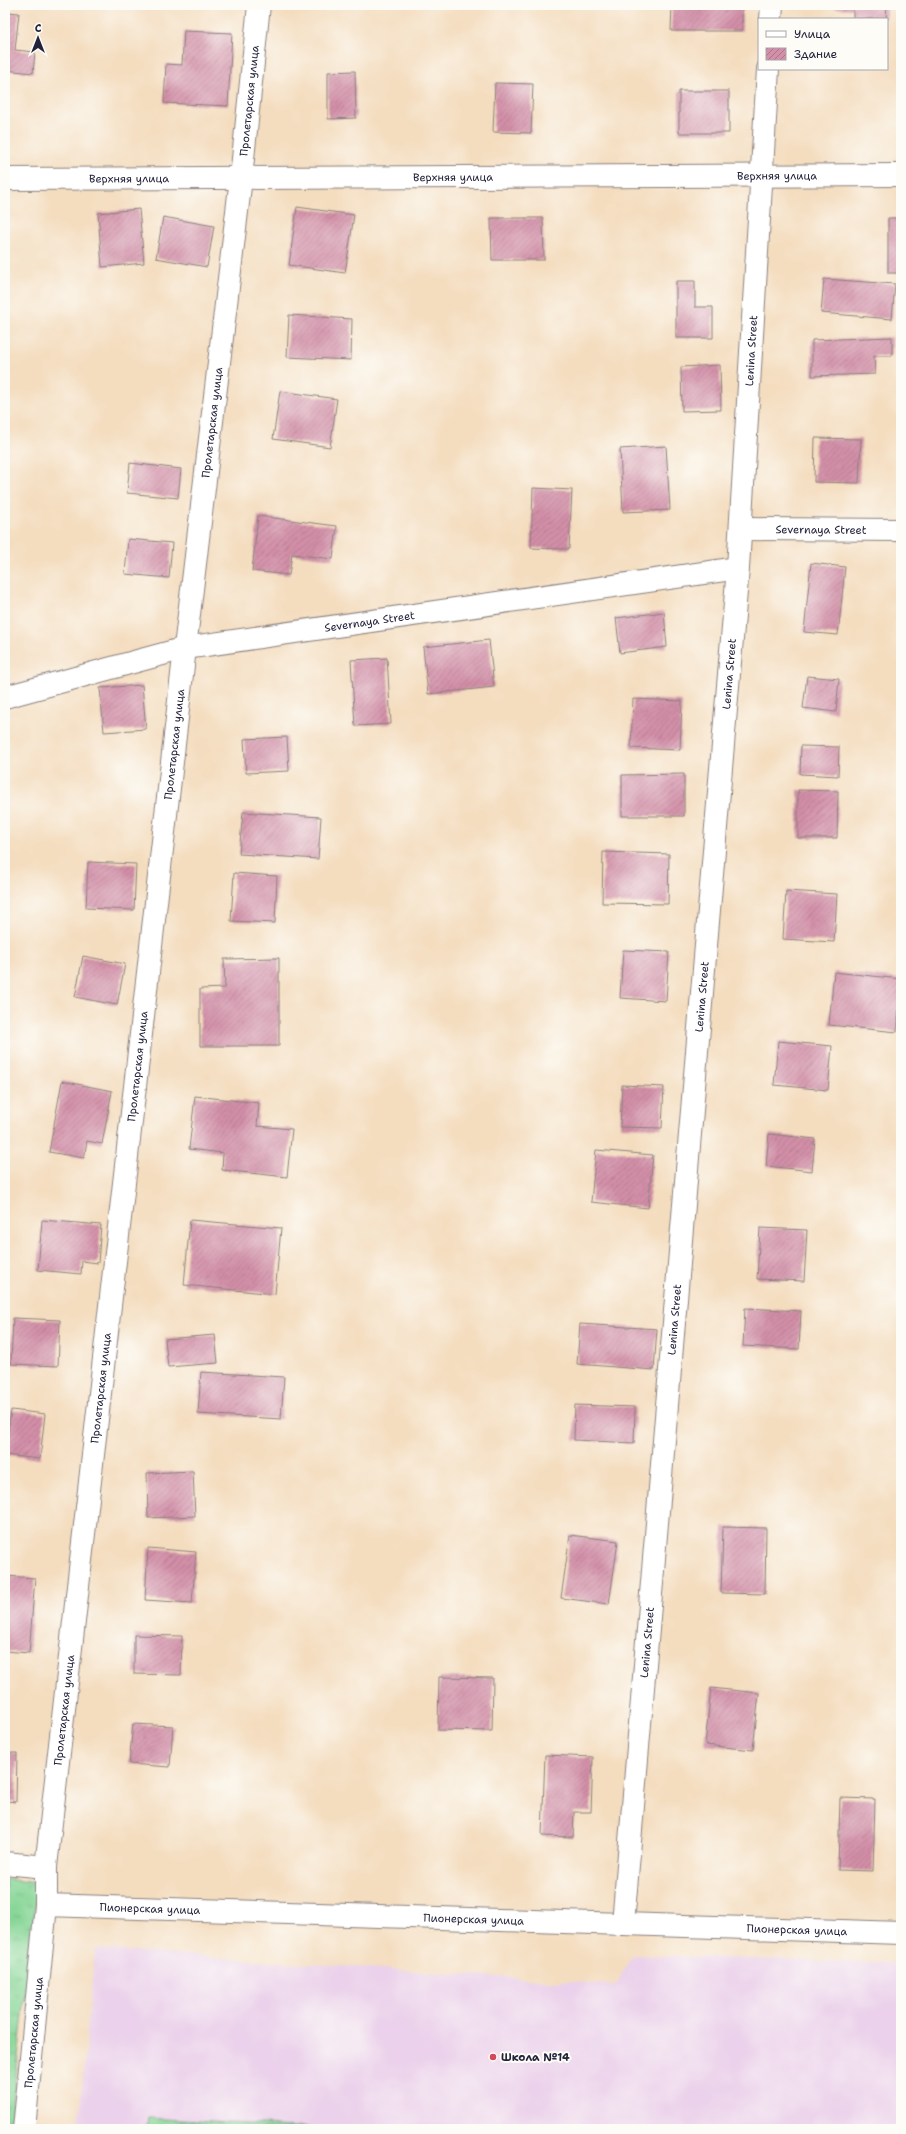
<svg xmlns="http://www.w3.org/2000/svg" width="906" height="2134" font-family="'Shantell Sans',sans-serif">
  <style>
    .built { fill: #ebd1eb }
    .grass { fill: url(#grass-tufts); stroke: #547c68 }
    .pitch { fill: #85d595; stroke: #547c68 }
    .building { fill: url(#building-hatch) }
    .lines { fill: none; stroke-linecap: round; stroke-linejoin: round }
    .minor-casing { stroke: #8b807d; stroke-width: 24 }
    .tertiary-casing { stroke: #8b807d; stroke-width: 24 }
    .minor { stroke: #fff; stroke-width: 22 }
    .tertiary { stroke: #fff; stroke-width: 22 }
    .poi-dot { fill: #d1495b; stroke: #fdfcf7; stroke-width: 1.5 }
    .labels { text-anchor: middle; stroke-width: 4; stroke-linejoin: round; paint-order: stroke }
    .street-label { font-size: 11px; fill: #22223b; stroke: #fdfcf7 }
    .poi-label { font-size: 11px; font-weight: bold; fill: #22223b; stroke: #fdfcf7; text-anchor: start }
  </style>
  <defs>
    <pattern id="grass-tufts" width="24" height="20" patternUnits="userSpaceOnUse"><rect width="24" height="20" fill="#85d595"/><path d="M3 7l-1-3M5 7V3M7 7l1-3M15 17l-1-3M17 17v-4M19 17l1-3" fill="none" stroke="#73b781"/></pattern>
    <pattern id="building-hatch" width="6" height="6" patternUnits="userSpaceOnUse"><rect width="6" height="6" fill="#d38fa8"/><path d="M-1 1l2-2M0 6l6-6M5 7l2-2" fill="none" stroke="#ab748a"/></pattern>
  </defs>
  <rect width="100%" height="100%" fill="#fdfcf7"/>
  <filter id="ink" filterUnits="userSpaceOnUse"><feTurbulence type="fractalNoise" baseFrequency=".025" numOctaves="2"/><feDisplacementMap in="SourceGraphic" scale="8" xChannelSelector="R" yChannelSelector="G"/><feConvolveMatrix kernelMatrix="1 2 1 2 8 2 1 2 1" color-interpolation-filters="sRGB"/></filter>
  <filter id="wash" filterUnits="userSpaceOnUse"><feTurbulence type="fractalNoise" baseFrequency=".012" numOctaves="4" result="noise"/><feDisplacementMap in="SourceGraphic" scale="16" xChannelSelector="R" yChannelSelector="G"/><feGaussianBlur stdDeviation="0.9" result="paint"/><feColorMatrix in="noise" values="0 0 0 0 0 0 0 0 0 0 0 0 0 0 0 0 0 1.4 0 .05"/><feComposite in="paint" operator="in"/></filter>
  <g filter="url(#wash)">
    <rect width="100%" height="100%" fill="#f4ddbf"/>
    <!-- built -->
    <path class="built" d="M 95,1949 L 616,1985 L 632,1955 L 901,1964 L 901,2129 L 78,2129 Z"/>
    <!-- grass -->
    <path class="grass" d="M 5,1879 L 38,1883 L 10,2129 L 5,2129 Z"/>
    <!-- pitch -->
    <path class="pitch" d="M 148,2118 L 325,2129 L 147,2129 Z"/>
    <g id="blocks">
      <!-- building -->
      <path class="building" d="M 672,5 L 742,5 L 742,31 L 671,31 Z
        M 834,5 L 887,5 L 886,19 L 853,19 L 853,9 L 834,8 Z
        M 5,12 L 19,13 L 15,50 L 35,52 L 33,73 L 5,70 Z
        M 184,31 L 232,33 L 228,106 L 164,103 L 166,64 L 182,65 Z
        M 355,71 L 356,118 L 328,119 L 328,72 Z
        M 495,83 L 533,84 L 531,133 L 493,132 Z
        M 679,91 L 729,91 L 729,133 L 679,133 Z
        M 297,207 L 354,215 L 345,273 L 289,265 Z
        M 139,209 L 144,263 L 102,267 L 98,213 Z
        M 163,217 L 214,226 L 207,267 L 156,258 Z
        M 491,218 L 543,218 L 544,260 L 492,260 Z
        M 888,218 L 901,218 L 901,273 L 888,273 Z
        M 824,279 L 895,284 L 892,319 L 821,313 Z
        M 676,281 L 695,281 L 695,307 L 713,307 L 713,338 L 676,338 Z
        M 289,315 L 352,319 L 351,360 L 287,357 Z
        M 892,337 L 892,356 L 874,356 L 875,374 L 812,376 L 812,340 Z
        M 720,365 L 721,410 L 682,411 L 681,367 Z
        M 280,391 L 337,399 L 330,447 L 273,439 Z
        M 815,438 L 861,439 L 859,483 L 814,482 Z
        M 666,446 L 670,510 L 623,512 L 620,449 Z
        M 130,463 L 181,469 L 178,498 L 127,493 Z
        M 533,488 L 572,490 L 569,549 L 531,548 Z
        M 258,516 L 337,526 L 333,559 L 292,554 L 289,575 L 252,571 Z
        M 128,539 L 172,543 L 169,578 L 125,574 Z
        M 811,563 L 845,567 L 838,635 L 804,632 Z
        M 664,612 L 667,647 L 620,653 L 616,618 Z
        M 489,640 L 494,687 L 428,694 L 423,647 Z
        M 387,658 L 391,724 L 355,726 L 351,660 Z
        M 807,676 L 839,679 L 836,712 L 803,708 Z
        M 142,685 L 146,729 L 104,732 L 100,688 Z
        M 633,699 L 682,701 L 680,750 L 631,748 Z
        M 287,737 L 289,771 L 246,773 L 244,739 Z
        M 801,746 L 839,747 L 838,776 L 800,774 Z
        M 684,774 L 684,816 L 622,816 L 622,775 Z
        M 798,790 L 838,791 L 837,838 L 798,838 Z
        M 243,812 L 321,817 L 318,859 L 239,854 Z
        M 603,852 L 669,854 L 668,904 L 602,903 Z
        M 88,862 L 136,864 L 134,910 L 86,908 Z
        M 234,873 L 277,876 L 275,923 L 231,921 Z
        M 786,891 L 837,894 L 834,942 L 783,939 Z
        M 623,950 L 669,952 L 666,1001 L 620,998 Z
        M 83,956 L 125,964 L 117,1005 L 75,997 Z
        M 279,958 L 279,1046 L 200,1046 L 200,989 L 225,988 L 224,959 Z
        M 834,972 L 901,979 L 897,1032 L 829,1025 Z
        M 778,1041 L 832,1046 L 828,1090 L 774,1085 Z
        M 62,1081 L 112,1091 L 102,1144 L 87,1141 L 84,1158 L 49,1152 Z
        M 622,1085 L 664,1087 L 662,1128 L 620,1127 Z
        M 195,1096 L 259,1103 L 257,1126 L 292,1129 L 287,1177 L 222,1170 L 223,1153 L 189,1149 Z
        M 769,1134 L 815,1139 L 812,1171 L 766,1166 Z
        M 596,1150 L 653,1155 L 648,1208 L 591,1202 Z
        M 42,1220 L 101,1225 L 98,1263 L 82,1261 L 81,1274 L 38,1270 Z
        M 190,1220 L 281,1228 L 275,1294 L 184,1285 Z
        M 760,1228 L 807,1230 L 804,1281 L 757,1279 Z
        M 745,1308 L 801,1311 L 799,1349 L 743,1346 Z
        M 13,1318 L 60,1320 L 58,1366 L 11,1364 Z
        M 580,1324 L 657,1329 L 654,1370 L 577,1364 Z
        M 215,1335 L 218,1363 L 168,1367 L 165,1339 Z
        M 201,1372 L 284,1377 L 281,1419 L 198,1414 Z
        M 575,1405 L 635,1407 L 634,1443 L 574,1440 Z
        M 11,1410 L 45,1414 L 40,1459 L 5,1455 Z
        M 193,1471 L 195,1516 L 148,1518 L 147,1473 Z
        M 723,1527 L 766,1528 L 765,1594 L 721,1593 Z
        M 570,1535 L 618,1541 L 609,1604 L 561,1598 Z
        M 148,1548 L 196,1552 L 192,1603 L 145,1600 Z
        M 5,1576 L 35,1578 L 29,1653 L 5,1651 Z
        M 134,1635 L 182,1636 L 181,1675 L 134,1674 Z
        M 439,1677 L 493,1678 L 492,1731 L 438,1730 Z
        M 711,1688 L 759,1693 L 753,1750 L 705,1745 Z
        M 133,1724 L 173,1726 L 170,1767 L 129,1764 Z
        M 5,1753 L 17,1753 L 16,1802 L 5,1801 Z
        M 545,1755 L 593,1757 L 591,1812 L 574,1812 L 573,1837 L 542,1836 Z
        M 840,1798 L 875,1799 L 873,1871 L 838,1870 Z"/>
    </g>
  </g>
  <g filter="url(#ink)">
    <use href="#blocks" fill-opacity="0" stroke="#8b807d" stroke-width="1"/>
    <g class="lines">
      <defs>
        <g id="minor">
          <path id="s1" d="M 5,179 L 901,175"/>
          <path id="s2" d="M 741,529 L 901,530"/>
          <path id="s3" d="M 5,697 L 185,648 L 738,568"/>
          <path d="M 5,1863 L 46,1867"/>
          <path id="s4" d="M 46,1905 L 46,1867 L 185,648 L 241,178 L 259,5"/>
          <path id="s5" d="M 623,1924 L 901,1933"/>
        </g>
        <g id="tertiary">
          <path d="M 771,19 L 772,5"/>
          <path id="s6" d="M 24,2129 L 46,1905 L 623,1924 L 738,568 L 768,69"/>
        </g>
      </defs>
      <!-- minor casing -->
      <use href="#minor" class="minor-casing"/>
      <!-- tertiary casing -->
      <use href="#tertiary" class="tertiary-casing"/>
      <!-- minor -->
      <use href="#minor" class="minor"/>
      <!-- tertiary -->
      <use href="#tertiary" class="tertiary"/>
    </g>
  </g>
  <!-- markers -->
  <circle class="poi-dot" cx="493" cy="2057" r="4"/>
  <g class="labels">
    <!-- street labels -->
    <g class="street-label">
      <text dy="4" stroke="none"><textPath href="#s4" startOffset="1816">Пролетарская улица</textPath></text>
      <text dy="4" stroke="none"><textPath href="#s1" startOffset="772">Верхняя улица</textPath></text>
      <text dy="4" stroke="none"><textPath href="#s1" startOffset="448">Верхняя улица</textPath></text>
      <text dy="4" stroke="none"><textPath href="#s1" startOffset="124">Верхняя улица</textPath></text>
      <text dy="4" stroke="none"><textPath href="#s6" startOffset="2381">Lenina Street</textPath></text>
      <text dy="4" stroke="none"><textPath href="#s4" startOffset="1492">Пролетарская улица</textPath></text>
      <text dy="4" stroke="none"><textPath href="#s2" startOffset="80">Severnaya Street</textPath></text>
      <text dy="4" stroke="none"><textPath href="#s3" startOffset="373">Severnaya Street</textPath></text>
      <text dy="4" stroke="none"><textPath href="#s6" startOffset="2057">Lenina Street</textPath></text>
      <text dy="4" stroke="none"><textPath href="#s4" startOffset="1168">Пролетарская улица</textPath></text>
      <text dy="4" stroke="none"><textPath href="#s6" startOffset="1733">Lenina Street</textPath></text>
      <text dy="4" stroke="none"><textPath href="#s4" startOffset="844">Пролетарская улица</textPath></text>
      <text dy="4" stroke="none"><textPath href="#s6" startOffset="1409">Lenina Street</textPath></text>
      <text dy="4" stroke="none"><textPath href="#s4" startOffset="520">Пролетарская улица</textPath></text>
      <text dy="4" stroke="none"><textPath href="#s6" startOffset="1085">Lenina Street</textPath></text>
      <text dy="4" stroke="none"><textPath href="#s4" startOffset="196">Пролетарская улица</textPath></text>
      <text dy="4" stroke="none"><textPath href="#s6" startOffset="329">Пионерская улица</textPath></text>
      <text dy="4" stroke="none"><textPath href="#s6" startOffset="653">Пионерская улица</textPath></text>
      <text dy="4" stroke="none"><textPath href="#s5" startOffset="174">Пионерская улица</textPath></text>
      <text dy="4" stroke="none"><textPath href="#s6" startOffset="97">Пролетарская улица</textPath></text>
    </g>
    <!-- poi labels -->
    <g class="poi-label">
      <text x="501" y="2061">Школа №14</text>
    </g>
  </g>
  <!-- margin -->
  <rect width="906" height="2134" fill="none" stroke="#fdfcf7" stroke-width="20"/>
  <!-- legend -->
  <rect x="758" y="18" width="130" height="52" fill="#fdfcf7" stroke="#a5a5ac"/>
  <rect x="766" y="31" width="20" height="6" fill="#ffffff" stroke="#a5a5ac"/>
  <text x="794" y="38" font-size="12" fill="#22223b">Улица</text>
  <rect x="766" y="48" width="20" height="12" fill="url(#building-hatch)" stroke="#a5a5ac"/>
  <text x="794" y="58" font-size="12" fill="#22223b">Здание</text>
  <!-- north arrow -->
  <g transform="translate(38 38)" stroke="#fdfcf7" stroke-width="3" paint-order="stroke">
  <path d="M0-3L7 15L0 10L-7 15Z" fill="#22223b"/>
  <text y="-6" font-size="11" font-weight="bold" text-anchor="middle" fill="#22223b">С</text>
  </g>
</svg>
